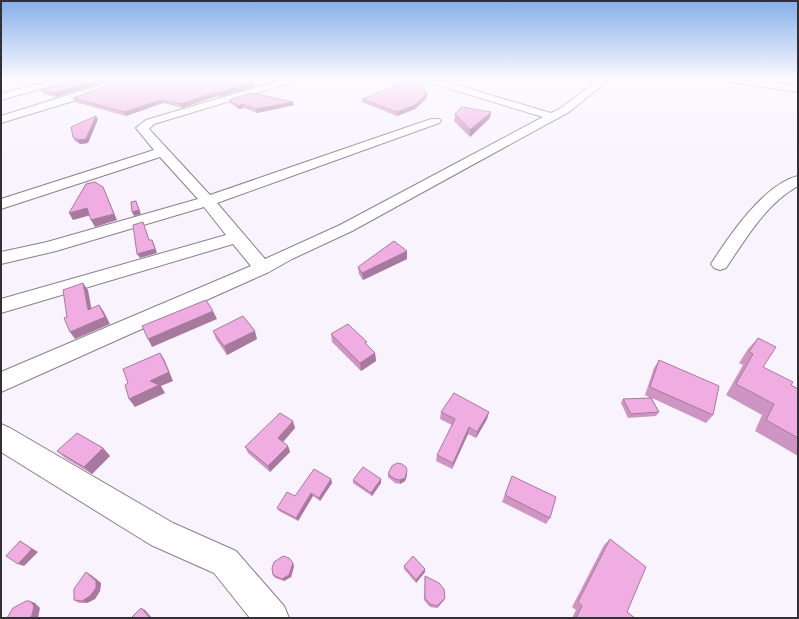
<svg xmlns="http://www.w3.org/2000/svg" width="799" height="619" font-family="'Asap Condensed',sans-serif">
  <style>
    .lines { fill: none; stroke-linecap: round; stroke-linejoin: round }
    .minor-casing { stroke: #897f90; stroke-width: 2 }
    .minor { fill: #fff; fill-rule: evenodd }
    .wall { fill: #ce95c2 }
    .shaded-wall { fill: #a8799e }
    .building { fill: #f0ade2; stroke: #a8799e }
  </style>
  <rect width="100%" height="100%" fill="#f9f3fe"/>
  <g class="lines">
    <defs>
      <path id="minor" d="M 56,79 L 70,79 L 68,81 L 1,100 L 1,94 Z
        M 119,79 L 132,79 L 93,95 L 1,123 L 1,116 Z
        M 285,79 L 299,79 L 297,81 L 154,124 L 149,129 L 210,195 L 431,119 L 439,119 L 441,121 L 439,123 L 217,203 L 265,259 L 340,225 L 543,117 L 424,81 L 423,79 L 436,79 L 551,113 L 561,108 L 599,79 L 610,79 L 569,112 L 352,231 L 292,259 L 269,272 L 1,392 L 1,372 L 251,266 L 233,244 L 1,313 L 1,299 L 226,235 L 204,207 L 56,251 L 1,264 L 1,252 L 47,242 L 198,199 L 160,157 L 1,209 L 1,199 L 154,150 L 136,128 L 146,120 Z
        M 724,79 L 746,79 L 798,86 L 798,92 L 729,82 Z
        M 798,176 L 798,186 C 766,204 746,238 726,268 L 720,270 L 714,268 L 711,264 C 729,236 764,184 798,176 Z
        M 1,424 L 10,428 L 173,523 L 236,551 L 284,606 L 289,618 L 250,618 L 214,573 L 151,545 L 1,452 Z"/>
    </defs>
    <!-- minor casing -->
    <use href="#minor" class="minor-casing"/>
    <!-- minor -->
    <use href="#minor" class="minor"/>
  </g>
  <!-- wall -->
  <path class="wall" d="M 77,79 L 56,97 L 43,94 L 41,90 Z
    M 126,79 L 156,79 L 156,81 L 164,79 L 255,79 L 253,87 L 219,97 L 217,96 L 182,108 L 163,103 L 126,116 L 75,102 L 73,98 Z
    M 399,79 L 424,79 L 430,81 L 430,84 L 422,85 L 427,94 L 427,98 L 415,109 L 397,116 L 362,102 L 362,99 L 409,81 Z
    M 440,79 L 454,79 L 447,81 Z
    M 229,100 L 294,105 L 257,113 L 244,108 L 239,109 L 230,103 Z
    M 455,114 L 490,118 L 470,137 L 454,121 Z
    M 98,119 L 88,143 L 80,144 L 75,141 L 73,137 Z
    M 407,259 L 363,280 L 359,274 L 358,267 Z
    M 213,331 L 257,339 L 227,355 L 216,339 Z
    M 331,334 L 368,346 L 375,353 L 376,361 L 361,371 L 332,342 Z
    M 758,338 L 763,367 L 791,385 L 798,389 L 798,456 L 755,431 L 762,415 L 726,395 L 743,365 L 739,363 L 748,349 Z
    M 659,360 L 713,415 L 706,423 L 652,398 L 659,412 L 656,416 L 628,418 L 621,403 L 623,399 L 650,398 L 645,395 L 654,368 Z
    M 441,412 L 489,412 L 487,419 L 476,438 L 468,434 L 452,469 L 436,461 L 437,455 L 452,425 L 440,419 Z
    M 295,428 L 283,442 L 288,446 L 290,452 L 270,472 L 248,453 L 245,447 Z
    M 103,448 L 110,456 L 92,474 L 65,458 L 57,451 Z
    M 407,471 L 407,475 L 405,481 L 400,484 L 395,483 L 388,477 L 388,474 Z
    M 512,476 L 550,518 L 546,524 L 502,502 Z
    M 331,479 L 332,483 L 320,501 L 313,496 L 298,521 L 279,511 L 277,508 L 295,496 Z
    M 353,480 L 381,483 L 372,496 L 353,483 Z
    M 610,539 L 627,612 L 635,618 L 572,618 L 576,610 L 572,607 L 604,545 Z
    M 294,566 L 291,577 L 284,581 L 275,578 L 273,575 Z
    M 404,566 L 425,572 L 416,583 L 404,569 Z
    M 91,575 L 101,583 L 100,591 L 95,599 L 87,603 L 79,603 L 74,600 Z
    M 425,576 L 445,598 L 444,600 L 437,608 L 430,607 L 424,600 Z"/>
  <!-- shaded-wall -->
  <path class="shaded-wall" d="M 102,79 L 115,79 L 56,97 L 54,93 Z
    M 253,79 L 255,79 L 253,87 L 219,97 L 218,93 Z
    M 447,79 L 454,79 L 447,81 Z
    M 216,92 L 217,96 L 182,108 L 181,104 Z
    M 427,94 L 427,98 L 415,109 L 397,116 L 397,112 Z
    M 161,100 L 163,103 L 126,116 L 124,112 Z
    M 293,102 L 294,105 L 257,113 L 256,109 Z
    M 243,104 L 244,108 L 239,109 L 238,106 Z
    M 491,112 L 490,118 L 470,137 L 470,130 Z
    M 96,116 L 98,119 L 88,143 L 80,144 L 78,140 Z
    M 103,187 L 117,220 L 95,227 L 91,220 Z
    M 136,201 L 141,214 L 134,216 L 132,212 Z
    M 87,208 L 91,215 L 73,220 L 69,213 Z
    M 152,240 L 154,244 L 157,253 L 140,258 L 137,254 Z
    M 407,251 L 407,259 L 363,280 L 362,273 Z
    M 83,283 L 88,290 L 93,317 L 88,310 Z
    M 99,305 L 104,312 L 110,324 L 75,339 L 70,332 Z
    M 213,311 L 217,319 L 152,347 L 148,339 Z
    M 255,331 L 257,339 L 227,355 L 224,346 Z
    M 160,353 L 165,361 L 173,381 L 161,386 L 165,393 L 135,407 L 129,399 L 150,381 Z
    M 375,353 L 376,361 L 361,371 L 360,363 Z
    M 489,412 L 487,419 L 476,438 L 477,432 Z
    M 293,421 L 295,428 L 281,444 L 278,438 Z
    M 469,427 L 468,434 L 452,469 L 453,463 Z
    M 288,446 L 290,452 L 270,472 L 268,466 Z
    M 103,448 L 110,456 L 92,474 L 84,467 Z
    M 407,471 L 407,475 L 405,481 L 400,484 L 400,480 Z
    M 331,479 L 332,483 L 320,501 L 319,498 Z
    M 381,479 L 381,483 L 372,496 L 371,493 Z
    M 311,493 L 313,496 L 298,521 L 296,518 Z
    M 20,541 L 38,552 L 24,566 L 18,564 Z
    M 293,563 L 294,566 L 291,577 L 284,581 L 282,579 Z
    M 425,569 L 425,572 L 416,583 L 416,580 Z
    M 86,572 L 91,575 L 101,583 L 100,591 L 95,599 L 87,603 L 82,601 Z
    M 445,598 L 444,600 L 437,608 L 437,606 Z
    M 30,601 L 35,603 L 40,608 L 38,618 L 30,618 Z
    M 141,608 L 145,610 L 152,618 L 150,618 Z"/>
  <!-- building -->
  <path class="building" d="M 77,79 L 102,79 L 54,93 L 41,90 Z
    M 126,79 L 154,79 L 153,82 L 164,79 L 253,79 L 252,83 L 218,93 L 216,92 L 181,104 L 161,100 L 124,112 L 73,98 Z
    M 411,79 L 424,79 L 430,81 L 420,81 L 427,94 L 415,105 L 397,112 L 362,99 L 414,79 Z
    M 251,93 L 293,102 L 256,109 L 243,104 L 238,106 L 229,100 Z
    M 462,107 L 491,112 L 470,130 L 455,114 Z
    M 96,116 L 86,139 L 78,140 L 73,137 L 71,127 Z
    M 95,182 L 103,187 L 114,214 L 91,220 L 87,208 L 69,213 L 86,184 Z
    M 136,201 L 139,210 L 132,212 L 131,202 Z
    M 143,222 L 149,240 L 152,240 L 155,249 L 137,254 L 133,225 Z
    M 394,241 L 407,251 L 362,273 L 358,267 Z
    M 83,283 L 88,310 L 99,305 L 105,317 L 70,332 L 64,318 L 67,317 L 63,290 Z
    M 206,300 L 213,311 L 148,339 L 142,326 Z
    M 243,316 L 255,331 L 224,346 L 213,331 Z
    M 348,324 L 367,342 L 365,343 L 375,353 L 360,363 L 331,334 Z
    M 758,338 L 776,347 L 763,367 L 793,382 L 791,385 L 798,389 L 798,438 L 766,420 L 774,404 L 736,384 L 753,354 L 749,352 Z
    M 160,353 L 169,372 L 150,381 L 159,385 L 129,399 L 125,385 L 128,383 L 123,369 Z
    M 659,360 L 719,386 L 713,415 L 650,387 Z
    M 454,393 L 489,412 L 477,432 L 469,427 L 453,463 L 437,455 L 455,419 L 441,412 Z
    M 651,398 L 659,412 L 631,414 L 623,399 Z
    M 280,413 L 293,421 L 278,438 L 288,446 L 268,466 L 245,447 Z
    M 77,433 L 103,448 L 84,467 L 57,451 Z
    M 397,463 L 402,464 L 406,467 L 407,471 L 405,478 L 400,480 L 395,479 L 388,474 L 392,466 Z
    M 363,467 L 381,479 L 371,493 L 353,480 Z
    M 314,469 L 331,479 L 319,498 L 311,493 L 296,518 L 277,508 L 287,492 L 295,496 Z
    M 512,476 L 556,497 L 550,518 L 505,495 Z
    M 610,539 L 646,567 L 627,612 L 635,618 L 576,618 L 582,606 L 578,602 Z
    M 20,541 L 32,549 L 18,564 L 6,556 Z
    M 283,556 L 289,558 L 293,563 L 289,575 L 282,579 L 273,575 L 272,568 L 274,562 Z
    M 413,556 L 425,569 L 416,580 L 404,566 Z
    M 86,572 L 96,581 L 96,588 L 90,596 L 82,601 L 74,600 L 74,589 Z
    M 425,576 L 439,583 L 444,589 L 445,598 L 437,606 L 430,604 L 425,598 Z
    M 26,601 L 30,601 L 34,606 L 32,615 L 30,618 L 7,618 L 13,608 Z
    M 141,608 L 150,618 L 131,618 Z"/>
  <!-- sky -->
  <linearGradient id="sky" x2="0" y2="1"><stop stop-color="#84afe9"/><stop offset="0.48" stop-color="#fcfaff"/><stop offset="1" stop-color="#fcfaff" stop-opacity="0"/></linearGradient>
  <rect width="799" height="165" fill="url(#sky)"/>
  <!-- border -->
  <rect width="799" height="619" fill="none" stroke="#332f36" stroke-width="4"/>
</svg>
